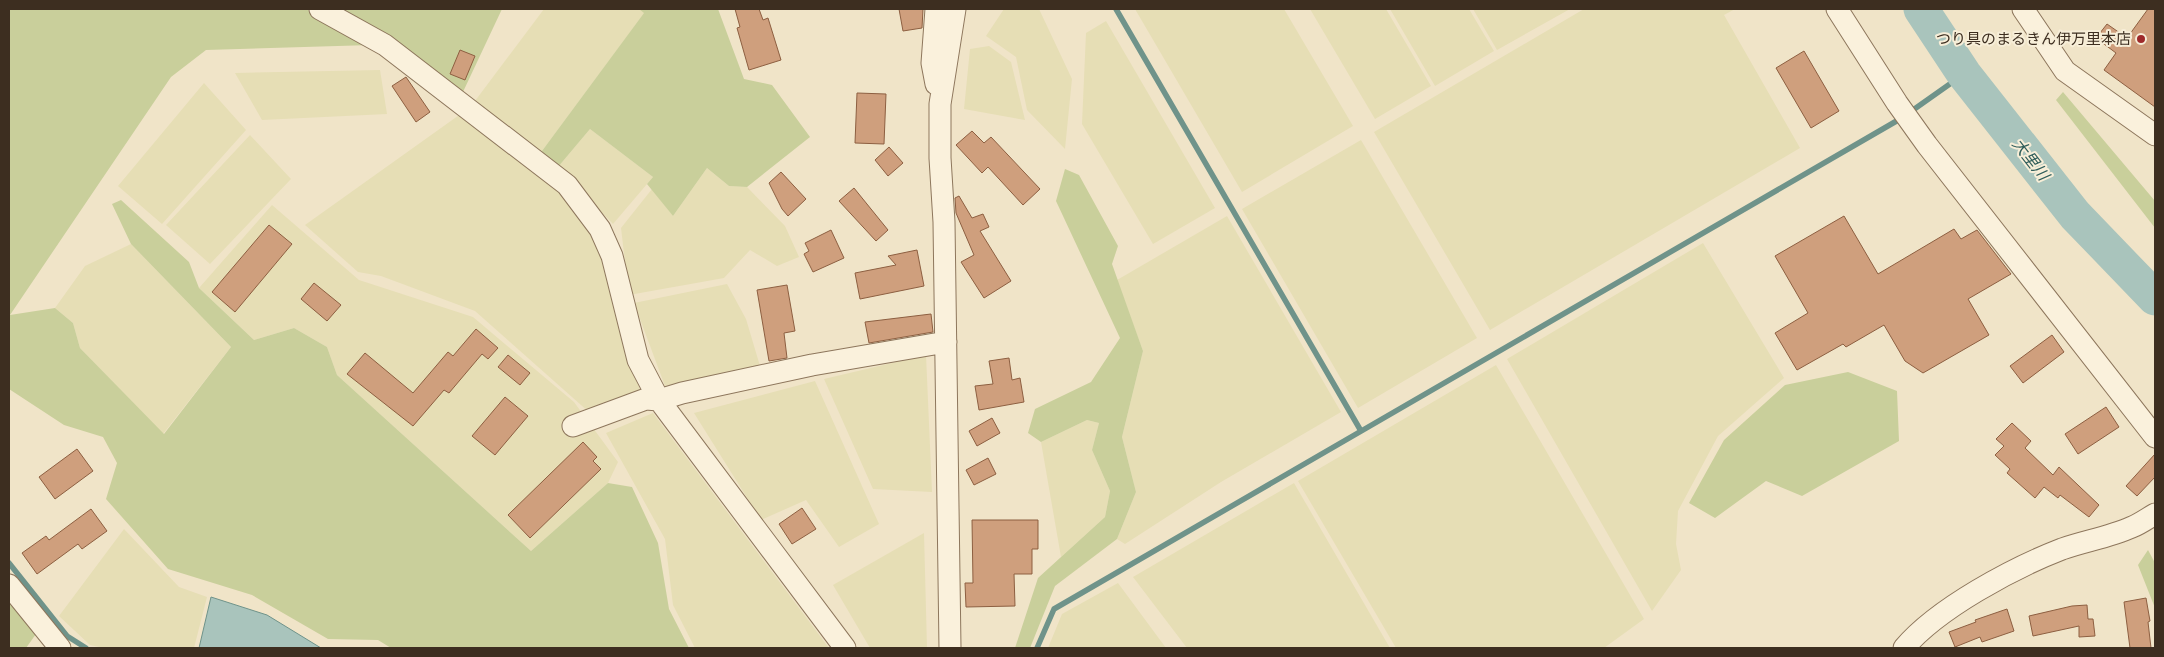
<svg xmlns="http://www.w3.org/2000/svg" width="2164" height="657" font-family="'Noto Serif','Noto Sans JP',serif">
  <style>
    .farmland { fill: #e6deb5 }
    .green { fill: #c9cf9b }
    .water { fill: #a9c4bc; stroke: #6f938a }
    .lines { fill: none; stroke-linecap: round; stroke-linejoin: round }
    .stream { stroke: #6f938a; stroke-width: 5.5 }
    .river { stroke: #a9c4bc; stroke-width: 35 }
    .building { fill: #cf9f7d; stroke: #8d5f41 }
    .minor-casing { stroke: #8d765c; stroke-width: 23 }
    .minor { stroke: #faf1dc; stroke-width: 21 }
    .poi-dot { fill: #9e2a2b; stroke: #f7eed8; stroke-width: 2 }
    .labels { text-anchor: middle; stroke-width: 4; stroke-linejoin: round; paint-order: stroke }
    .poi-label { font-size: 15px; fill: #3d2e20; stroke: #f7eed8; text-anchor: end }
    .water-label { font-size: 16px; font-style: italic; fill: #2f5d5a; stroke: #f7eed8 }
  </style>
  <rect width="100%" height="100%" fill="#f0e4c8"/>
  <!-- farmland -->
  <path class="farmland" d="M 544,9 L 639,9 L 645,12 L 539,155 L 475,101 Z
    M 1004,9 L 1039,9 L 1072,79 L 1065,149 L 1027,110 L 1016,57 L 986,36 Z
    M 1135,9 L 1284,9 L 1353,126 L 1242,192 Z
    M 1310,9 L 1386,9 L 1431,86 L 1375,119 Z
    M 1390,9 L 1469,9 L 1494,51 L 1435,86 Z
    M 1473,9 L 1570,9 L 1497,50 Z
    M 1584,9 L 1735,9 L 1724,15 L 1800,148 L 1490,330 L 1374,132 Z
    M 1106,21 L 1215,208 L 1153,244 L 1082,124 L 1086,33 Z
    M 989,46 L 1011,62 L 1025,120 L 964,109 L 970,49 Z
    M 380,70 L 387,114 L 262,120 L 235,73 Z
    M 204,83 L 246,130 L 162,224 L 118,186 Z
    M 462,113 L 534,170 L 576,208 L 603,255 L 629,362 L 642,394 L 590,413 L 475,311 L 381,276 L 358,272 L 305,225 Z
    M 590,129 L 653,177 L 613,224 L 558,167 Z
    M 250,135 L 291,179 L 210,264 L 166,225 Z
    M 1361,140 L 1477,338 L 1358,408 L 1242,209 Z
    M 707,168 L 729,186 L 747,187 L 785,226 L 799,257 L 777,266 L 750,250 L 724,278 L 629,295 L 621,228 L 652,189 L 673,216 Z
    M 272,205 L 359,280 L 473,317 L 574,402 L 618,462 L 608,483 L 531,551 L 337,375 L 327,347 L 294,328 L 254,340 L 199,288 Z
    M 1227,216 L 1341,412 L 1221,482 L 1125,544 L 1117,539 L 1136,492 L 1122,437 L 1143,351 L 1117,280 Z
    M 1703,243 L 1784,378 L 1718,436 L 1678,511 L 1676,544 L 1681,570 L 1652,611 L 1507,359 Z
    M 131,244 L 231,347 L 163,434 L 80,348 L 73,323 L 55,308 L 85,266 Z
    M 727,284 L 746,319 L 760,366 L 665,386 L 634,303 Z
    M 926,355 L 932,492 L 873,489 L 824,379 Z
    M 1496,365 L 1644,619 L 1604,648 L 1396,648 L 1298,481 Z
    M 815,381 L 879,524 L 839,547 L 806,500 L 761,520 L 694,413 Z
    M 653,413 L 829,648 L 695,648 L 673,605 L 665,539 L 606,433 Z
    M 1087,420 L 1099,423 L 1092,450 L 1110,491 L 1105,517 L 1061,557 L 1041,442 Z
    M 1294,483 L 1390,648 L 1187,648 L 1133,577 Z
    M 124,529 L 179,587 L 207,597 L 194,648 L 104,648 L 90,645 L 59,616 Z
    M 924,533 L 927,648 L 870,648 L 833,585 Z
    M 1118,583 L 1166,648 L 1048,648 L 1062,614 Z"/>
  <!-- green -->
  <path class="green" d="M 9,9 L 306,9 L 371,45 L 206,50 L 171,77 L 10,315 L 55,308 L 73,323 L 80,348 L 164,434 L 231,347 L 131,244 L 112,204 L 121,200 L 189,262 L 199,288 L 254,340 L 294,328 L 327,347 L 337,375 L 531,551 L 608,483 L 632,487 L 658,543 L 669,609 L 689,648 L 391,648 L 378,640 L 328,639 L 252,595 L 168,569 L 106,499 L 117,463 L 103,437 L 64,425 L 9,389 Z
    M 340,9 L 502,9 L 462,94 L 386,33 Z
    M 639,9 L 718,9 L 744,79 L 772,85 L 810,137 L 747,187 L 729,186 L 707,168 L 673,216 L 647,184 L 653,177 L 590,129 L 558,167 L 539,155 L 644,13 Z
    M 2063,92 L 2155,201 L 2155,228 L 2056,100 Z
    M 1065,169 L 1079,175 L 1118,246 L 1112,264 L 1143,351 L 1122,437 L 1136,492 L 1117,539 L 1055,586 L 1030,648 L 1015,648 L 1038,578 L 1105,517 L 1110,491 L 1092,450 L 1099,423 L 1087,420 L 1041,442 L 1028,433 L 1035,409 L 1091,382 L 1120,338 L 1056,201 Z
    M 1848,372 L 1897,391 L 1899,441 L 1802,496 L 1766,481 L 1715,518 L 1689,503 L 1724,440 L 1785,385 Z
    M 2148,550 L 2155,563 L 2155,608 L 2138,565 Z
    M 9,598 L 36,634 L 26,648 L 9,648 Z"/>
  <!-- water -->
  <path class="water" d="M 211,597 L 267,615 L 321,648 L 199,648 Z"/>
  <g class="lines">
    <!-- stream -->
    <path class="stream" d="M 1116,9 L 1361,431
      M 1913,110 L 1964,74
      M 9,563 L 67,636 L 86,648
      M 1037,648 L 1054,609 L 1900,119"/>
    <!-- river -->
    <path class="river" d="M 1921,9 L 1964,74 L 2075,215 L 2155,298"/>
  </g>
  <!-- building -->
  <path class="building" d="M 735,9 L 759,9 L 763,20 L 768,18 L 781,60 L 749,70 L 737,28 L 740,27 Z
    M 899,9 L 923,9 L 922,28 L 903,31 Z
    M 2148,9 L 2155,9 L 2155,107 L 2104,70 L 2116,53 L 2096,38 L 2107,24 L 2127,38 Z
    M 460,50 L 475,56 L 465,80 L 450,74 Z
    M 1804,51 L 1839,111 L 1811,128 L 1776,68 Z
    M 406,77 L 430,112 L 416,122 L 392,86 Z
    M 857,93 L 886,94 L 884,144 L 855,143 Z
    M 972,131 L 984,143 L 991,137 L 1040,189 L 1023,205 L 988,167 L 982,173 L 956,145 Z
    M 889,147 L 903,163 L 888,176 L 875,160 Z
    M 781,172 L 806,199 L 788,216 L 782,209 L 769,183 Z
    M 854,188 L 888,230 L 876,241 L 839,201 Z
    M 959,196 L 972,218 L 983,214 L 989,227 L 980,231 L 1011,281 L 984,298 L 961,262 L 974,255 L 956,213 L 955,198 Z
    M 1844,216 L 1878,274 L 1954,229 L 1961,239 L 1977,230 L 2011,274 L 1968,299 L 1989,335 L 1923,373 L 1905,361 L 1884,325 L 1846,347 L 1843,344 L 1797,370 L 1775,333 L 1808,313 L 1775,256 Z
    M 269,225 L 292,244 L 235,312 L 212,292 Z
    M 831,230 L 844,258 L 813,272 L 804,254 L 809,251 L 805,243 Z
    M 917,250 L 924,286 L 860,299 L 855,273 L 896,265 L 888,256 Z
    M 314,283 L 341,305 L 327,321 L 301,299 Z
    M 787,285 L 795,331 L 784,333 L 787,358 L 769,361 L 757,290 Z
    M 931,314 L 933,332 L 869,343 L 865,322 Z
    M 476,329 L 498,348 L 488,359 L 482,354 L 449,393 L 444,390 L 413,426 L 347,374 L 365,353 L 413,393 L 448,352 L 453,356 Z
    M 2052,335 L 2064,352 L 2023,383 L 2010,366 Z
    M 508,355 L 530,373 L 520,385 L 498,367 Z
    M 1009,358 L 1012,380 L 1020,378 L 1024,402 L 979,410 L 975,386 L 993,384 L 989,361 Z
    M 505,397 L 528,416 L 495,455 L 472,436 Z
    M 2106,407 L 2119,427 L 2078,454 L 2065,434 Z
    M 992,418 L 1000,433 L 977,446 L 969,431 Z
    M 2012,423 L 2031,441 L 2025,448 L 2053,475 L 2059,467 L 2099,505 L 2089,517 L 2060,495 L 2058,498 L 2044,487 L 2035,498 L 2007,473 L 2010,469 L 1995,455 L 2004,446 L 1996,439 Z
    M 583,442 L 597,457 L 593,461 L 601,469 L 530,538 L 508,515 Z
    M 77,449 L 93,471 L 55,499 L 39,477 Z
    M 2155,454 L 2155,477 L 2137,496 L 2126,486 Z
    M 988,458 L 996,474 L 974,485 L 966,470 Z
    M 802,508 L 816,529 L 792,544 L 779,524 Z
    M 91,509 L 107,531 L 82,549 L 78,544 L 37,574 L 22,553 L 46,536 L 49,540 Z
    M 972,520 L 1038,520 L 1038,549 L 1032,549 L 1032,574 L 1014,574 L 1015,606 L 966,607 L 965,583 L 973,583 Z
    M 2146,598 L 2150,621 L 2148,622 L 2151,648 L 2130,648 L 2124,602 Z
    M 2087,605 L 2088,619 L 2093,619 L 2095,636 L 2079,637 L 2079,626 L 2033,636 L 2029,616 L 2072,606 Z
    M 2007,609 L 2014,631 L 1982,642 L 1980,637 L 1955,647 L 1949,632 L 1976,622 L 1975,620 Z"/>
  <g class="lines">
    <defs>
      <path id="minor" d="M 320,9 L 385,45 L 567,185 L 600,229 L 612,256 L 638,360 L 659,400 L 845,648
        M 936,9 L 932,63 L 936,84
        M 1837,9 L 1897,103 L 1927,145 L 2155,437
        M 2023,9 L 2065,71 L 2155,135
        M 573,426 L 646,399 L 659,400 L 682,393 L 812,365 L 946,342
        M 9,585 L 60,648
        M 950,648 L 944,222 L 940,158 L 940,104 L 955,9
        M 1904,648 C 1938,608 2013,568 2062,549 C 2085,541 2110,537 2132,527 C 2140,524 2148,518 2155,514"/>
    </defs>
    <!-- minor casing -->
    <use href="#minor" class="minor-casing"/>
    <!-- minor -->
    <use href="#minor" class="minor"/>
  </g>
  <!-- markers -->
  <circle class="poi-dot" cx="2141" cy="39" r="5"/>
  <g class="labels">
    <!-- poi labels -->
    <g class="poi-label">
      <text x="2131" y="44">つり具のまるきん伊万里本店</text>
    </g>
    <!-- water labels -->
    <g class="water-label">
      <text transform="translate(2031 159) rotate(52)" y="6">大里川</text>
    </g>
  </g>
  <!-- border -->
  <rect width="2164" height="657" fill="none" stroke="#3d2e20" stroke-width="20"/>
</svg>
